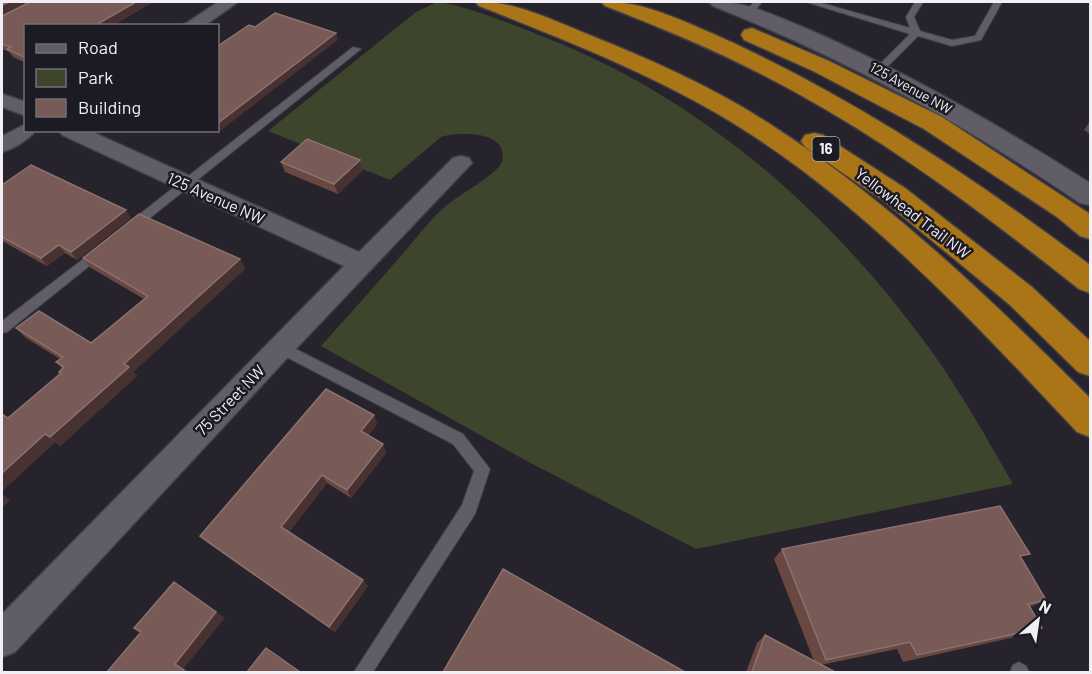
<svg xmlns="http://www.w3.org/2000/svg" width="1092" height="674" font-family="Barlow,sans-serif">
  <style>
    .green { fill: #3d452d }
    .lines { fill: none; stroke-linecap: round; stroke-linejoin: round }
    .service-casing { stroke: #413e46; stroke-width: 2 }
    .minor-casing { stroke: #413e46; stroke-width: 3 }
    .tertiary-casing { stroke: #413e46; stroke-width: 3 }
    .motorway-casing { stroke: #413e46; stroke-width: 3 }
    .service { fill: #605d67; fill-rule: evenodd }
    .minor { fill: #605d67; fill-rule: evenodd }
    .tertiary { fill: #605d67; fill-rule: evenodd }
    .motorway { fill: #a97517; fill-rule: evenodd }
    .wall { fill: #694842 }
    .shaded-wall { fill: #483131 }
    .building { fill: #785a56; stroke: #8b716f; stroke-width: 1.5 }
    .labels { text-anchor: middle; stroke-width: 5; stroke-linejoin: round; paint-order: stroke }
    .far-street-label { font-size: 14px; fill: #f1eff5; stroke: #1c1a22 }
    .shield { fill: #1c1a22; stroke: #b1afb6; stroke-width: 1.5 }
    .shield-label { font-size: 15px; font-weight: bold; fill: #f1eff5 }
    .street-label { font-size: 16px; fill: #f1eff5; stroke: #1c1a22 }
  </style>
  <rect width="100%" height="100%" fill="#26232c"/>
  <!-- green -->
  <path class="green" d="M 437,2 C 466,5 516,26 544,37 C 703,99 831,213 930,349 C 961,392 987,439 1013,484 L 696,549 L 523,459 L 321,346 C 350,314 378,282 406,250 C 419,235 431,218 446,206 C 458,195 500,173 502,161 C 509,130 458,132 441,137 L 390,180 L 268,131 L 416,12 Z"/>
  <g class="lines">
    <defs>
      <path id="service" d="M 754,2 L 762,2 L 752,14 L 746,14 L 745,12 Z
        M 806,2 L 818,2 L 910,28 L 906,17 L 915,2 L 923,2 L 914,17 L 920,31 L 952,40 L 975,36 L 994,2 L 1002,2 L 981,40 L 952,46 L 918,36 L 882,72 L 876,72 L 876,68 L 910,34 Z
        M 353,47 L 361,49 L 135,230 L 127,230 L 125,227 L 127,224 Z
        M 99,247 L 103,249 L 105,252 L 103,255 L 7,332 L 2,333 L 2,321 Z
        M 280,341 L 463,434 L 490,469 L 475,514 L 373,672 L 354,672 L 462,505 L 474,471 L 453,444 L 275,351 L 273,347 L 275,343 Z
        M 1019,662 L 1026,666 L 1029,672 L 1010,672 L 1013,665 Z"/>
      <path id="minor" d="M 218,2 L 238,2 L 204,26 L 182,26 Z
        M 2,94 L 26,102 L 26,116 L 2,107 Z
        M 26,124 L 26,130 L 36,130 C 29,140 13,149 2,152 L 2,136 Z
        M 59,130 L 88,130 L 359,252 L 453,158 L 461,156 L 469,158 L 472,163 L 290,355 L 15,652 L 2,657 L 2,614 L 344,266 L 62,135 Z"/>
      <path id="tertiary" d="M 709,2 C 743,0 774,15 805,28 C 905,71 999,125 1090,183 L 1090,205 L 1080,203 C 964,124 844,58 713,6 Z"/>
      <path id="motorway" d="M 475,2 C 513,0 552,20 587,34 C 650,59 713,87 770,124 C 888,200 991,299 1090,398 L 1090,437 L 1077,432 C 969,317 856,195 718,114 C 642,70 560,38 479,6 Z
        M 601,2 C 638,0 676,18 709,32 C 847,93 970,175 1090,265 L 1090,293 L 1079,289 C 989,218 897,148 795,92 C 734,58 670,31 605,6 Z
        M 752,28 L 829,61 L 942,117 L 1090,214 L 1090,239 L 1080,236 L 1057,217 L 924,129 L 813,71 L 744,40 L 741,35 L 744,30 Z
        M 814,133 L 823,135 L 905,188 L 1032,287 L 1090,341 L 1090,376 L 1078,372 L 1010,305 L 885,202 L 805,147 L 801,141 L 805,135 Z"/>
    </defs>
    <!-- service casing -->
    <use href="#service" class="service-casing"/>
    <!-- minor casing -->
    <use href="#minor" class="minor-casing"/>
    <!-- tertiary casing -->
    <use href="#tertiary" class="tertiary-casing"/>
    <!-- motorway casing -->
    <use href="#motorway" class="motorway-casing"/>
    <!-- service -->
    <use href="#service" class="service"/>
    <!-- minor -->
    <use href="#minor" class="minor"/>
    <!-- tertiary -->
    <use href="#tertiary" class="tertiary"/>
    <!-- motorway -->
    <use href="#motorway" class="motorway"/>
  </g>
  <!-- wall -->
  <path class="wall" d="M 153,2 L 112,26 L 26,26 L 26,63 L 13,57 L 9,52 L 2,49 L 2,16 Z
    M 1090,121 L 1090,134 L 1084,130 Z
    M 360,160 L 363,170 L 338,194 L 285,172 L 281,162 Z
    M 2,185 L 131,218 L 77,260 L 65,253 L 47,266 L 2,241 Z
    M 83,258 L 240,259 L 245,269 L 133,372 L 137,376 L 60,446 L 55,442 L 2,491 L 2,414 L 8,418 L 61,373 L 59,372 L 62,368 L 56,362 L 60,359 L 26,338 L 16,328 L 91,343 L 144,299 L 91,268 Z
    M 374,415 L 377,424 L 368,436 L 383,444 L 386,453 L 351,498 L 327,483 L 289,532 L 368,586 L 335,632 L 208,543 L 200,536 Z
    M 782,549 L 1021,559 L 1046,600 L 1030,607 L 1042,628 L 1024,635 L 903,662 L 897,649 L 821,665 L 835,672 L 746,672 L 757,643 L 765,635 L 814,661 L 774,559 Z"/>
  <!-- shaded-wall -->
  <path class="shaded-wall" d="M 9,2 L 30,2 L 2,16 L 2,5 Z
    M 136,2 L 153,2 L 112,26 L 94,26 Z
    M 336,33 L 338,40 L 220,131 L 218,126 L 218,123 Z
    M 360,160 L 363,170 L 338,194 L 334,184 Z
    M 126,210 L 131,218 L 77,260 L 71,252 Z
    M 59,245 L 65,253 L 47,266 L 41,258 Z
    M 240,259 L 245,269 L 133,372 L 137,376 L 60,446 L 50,437 L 124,364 Z
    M 374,415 L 377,424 L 365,440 L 361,431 Z
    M 45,434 L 55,442 L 2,491 L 2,473 Z
    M 383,444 L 386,453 L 351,498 L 347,490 Z
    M 322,475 L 327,483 L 287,534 L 281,527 Z
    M 2,494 L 10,500 L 2,508 Z
    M 363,580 L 368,586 L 335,632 L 329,627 Z
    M 183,588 L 225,618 L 184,668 L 191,672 L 182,672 L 175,664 Z"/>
  <!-- building -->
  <path class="building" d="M 2,2 L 9,2 L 2,5 Z
    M 30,2 L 136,2 L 94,26 L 26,26 L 26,58 L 7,49 L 11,47 L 2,44 L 2,16 Z
    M 275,13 L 336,33 L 218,123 L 218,46 L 249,25 L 255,27 Z
    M 307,139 L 360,160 L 334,184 L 281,162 Z
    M 31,165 L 126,210 L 71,252 L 59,245 L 41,258 L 2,237 L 2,185 Z
    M 139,214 L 240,259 L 124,364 L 129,367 L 50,437 L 45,434 L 2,473 L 2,414 L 8,418 L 61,373 L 59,372 L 64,367 L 56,362 L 63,357 L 16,328 L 39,311 L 91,343 L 148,296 L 83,258 Z
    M 326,389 L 374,415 L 361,431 L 383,444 L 347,490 L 322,475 L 281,527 L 363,580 L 329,627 L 200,536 Z
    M 1000,506 L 1030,554 L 1020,556 L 1046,600 L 1028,604 L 1042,628 L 917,655 L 910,642 L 826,660 L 782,549 Z
    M 503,569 L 685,672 L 443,672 Z
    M 174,582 L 216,612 L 175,664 L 184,670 L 182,672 L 107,672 L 141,632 L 134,628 Z
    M 765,635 L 835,672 L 752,672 Z
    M 266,648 L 300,672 L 247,672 Z"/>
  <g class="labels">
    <!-- far-street labels -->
    <g class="far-street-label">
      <text transform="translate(911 88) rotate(29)" y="5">125 Avenue NW</text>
    </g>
    <!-- shield labels -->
    <rect class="shield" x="812.5" y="137" width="27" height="24" rx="4.5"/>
    <g class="shield-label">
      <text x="826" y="154">16</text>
    </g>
    <!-- street labels -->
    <g class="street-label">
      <text transform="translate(216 198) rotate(24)" y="6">125 Avenue NW</text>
      <text transform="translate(913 213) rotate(37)" y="6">Yellowhead Trail NW</text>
      <text transform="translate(230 400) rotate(-46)" y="6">75 Street NW</text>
    </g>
  </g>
  <!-- border -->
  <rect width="1092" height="674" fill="none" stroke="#f1eff5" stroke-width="6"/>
  <!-- legend -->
  <rect x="24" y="24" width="195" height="108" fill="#1c1a22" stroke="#716f76" stroke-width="1.5"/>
  <rect x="36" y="44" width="30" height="9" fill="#605d67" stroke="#716f76" stroke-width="1.5"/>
  <text x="78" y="54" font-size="18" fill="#f1eff5">Road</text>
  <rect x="36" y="69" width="30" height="18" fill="#3d452d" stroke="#716f76" stroke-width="1.5"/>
  <text x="78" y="84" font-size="18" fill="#f1eff5">Park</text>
  <rect x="36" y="99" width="30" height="18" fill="#785a56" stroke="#716f76" stroke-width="1.5"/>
  <text x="78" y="114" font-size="18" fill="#f1eff5">Building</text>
  <!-- north arrow -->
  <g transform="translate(1038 620) rotate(29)" stroke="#1c1a22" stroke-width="4.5" paint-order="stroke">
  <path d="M0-4.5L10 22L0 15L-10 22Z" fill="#f1eff5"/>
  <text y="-9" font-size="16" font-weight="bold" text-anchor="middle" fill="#f1eff5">N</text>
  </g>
</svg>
